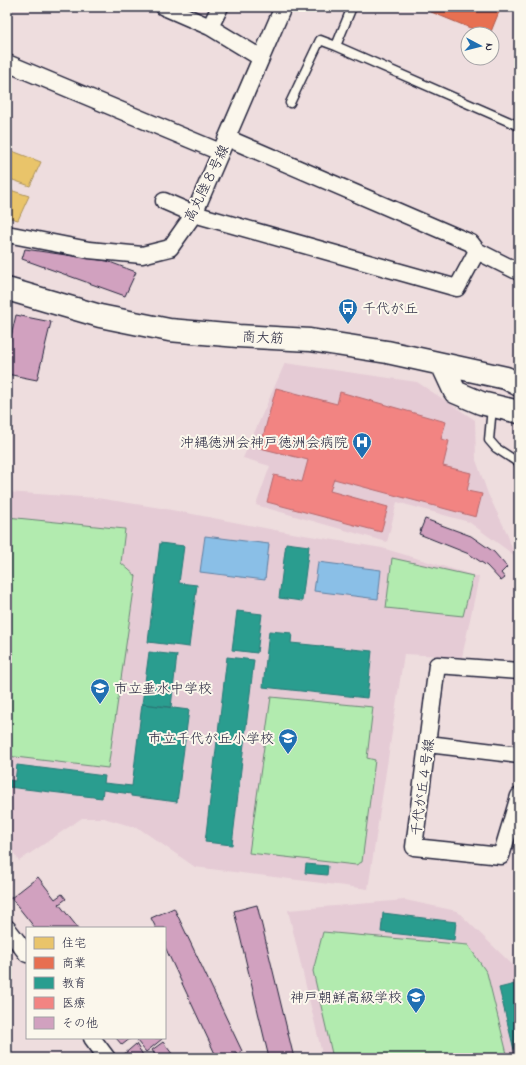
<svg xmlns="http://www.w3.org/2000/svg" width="526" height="1065" font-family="'Indie Flower','Klee One',sans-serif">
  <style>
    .built { fill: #e5cbd5 }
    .green { fill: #b2ebaf; stroke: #6a8675 }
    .water { fill: #8abfe7; stroke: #6080a2 }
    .homes { fill: #e9c46a; stroke: #ad935c }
    .shops { fill: #e76f51; stroke: #ac584a }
    .schools { fill: #2a9d8f; stroke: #287876 }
    .health { fill: #f28482; stroke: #b4676d }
    .building { fill: #d1a1bf; stroke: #22223b }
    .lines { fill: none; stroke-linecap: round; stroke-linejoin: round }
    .lane-casing { stroke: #22223b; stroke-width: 11 }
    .street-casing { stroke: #22223b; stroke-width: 19 }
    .secondary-casing { stroke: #22223b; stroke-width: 25 }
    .lane { stroke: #fbf7ec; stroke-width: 8 }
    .street { stroke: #fbf7ec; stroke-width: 16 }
    .secondary { stroke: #fbf7ec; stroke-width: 22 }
    .labels { text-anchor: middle; stroke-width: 4; stroke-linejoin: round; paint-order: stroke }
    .street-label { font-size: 14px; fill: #22223b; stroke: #fbf7ec }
    .poi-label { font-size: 14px; fill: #22223b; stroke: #fbf7ec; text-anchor: end }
  </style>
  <rect width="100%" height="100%" fill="#eeddde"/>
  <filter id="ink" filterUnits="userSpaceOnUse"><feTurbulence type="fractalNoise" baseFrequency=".025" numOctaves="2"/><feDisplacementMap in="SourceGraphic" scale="8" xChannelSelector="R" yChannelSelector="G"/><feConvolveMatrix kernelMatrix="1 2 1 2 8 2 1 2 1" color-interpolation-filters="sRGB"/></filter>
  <g filter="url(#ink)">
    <!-- built -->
    <path class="built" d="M 285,363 L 417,382 L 475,420 L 476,460 L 488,494 L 507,533 L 514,555 L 469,522 L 397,502 L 387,542 L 256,505 L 270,466 L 243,458 Z
      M 7,492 L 97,498 L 161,508 L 280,531 L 382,548 L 479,577 L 462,657 L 404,654 L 368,889 L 195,867 L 140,829 L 104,818 L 82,818 L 19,861 L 12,850 L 7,852 Z
      M 405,900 L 457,911 L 519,971 L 519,1058 L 323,1058 L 288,910 Z"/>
    <!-- green -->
    <path class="green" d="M 7,517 L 125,529 L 121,563 L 136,576 L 108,768 L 7,756 Z
      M 392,558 L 473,576 L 463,616 L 386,608 Z
      M 271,697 L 373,707 L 367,758 L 375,760 L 362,862 L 356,865 L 249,853 Z
      M 323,932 L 468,945 L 487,973 L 508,1058 L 333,1058 L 313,971 Z"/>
    <!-- water -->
    <path class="water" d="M 205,536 L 269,544 L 265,580 L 200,572 Z
      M 318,562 L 381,570 L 378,599 L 314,591 Z"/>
    <!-- homes -->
    <path class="homes" d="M 7,149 L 41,162 L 30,186 L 7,178 Z
      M 7,189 L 29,196 L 18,220 L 7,217 Z"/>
    <!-- shops -->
    <path class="shops" d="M 419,7 L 501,7 L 490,34 L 485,34 Z"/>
    <!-- schools -->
    <path class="schools" d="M 160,543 L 184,546 L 179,583 L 197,585 L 189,647 L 148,642 Z
      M 286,543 L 309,546 L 302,601 L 279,598 Z
      M 237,611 L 262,614 L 257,653 L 232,650 Z
      M 269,631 L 292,633 L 291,643 L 372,651 L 367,698 L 263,687 Z
      M 149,652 L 177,655 L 171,707 L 142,704 Z
      M 227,657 L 254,660 L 232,845 L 205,842 Z
      M 142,704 L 189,710 L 177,802 L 131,796 L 131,794 L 103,790 L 102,798 L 8,787 L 7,793 L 7,762 L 11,763 L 9,780 L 15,781 L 17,765 L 105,776 L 104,783 L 132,786 Z
      M 306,864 L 328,866 L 327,875 L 305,873 Z
      M 383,913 L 456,922 L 454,940 L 381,932 Z
      M 519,983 L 519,1058 L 516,1058 L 499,988 Z"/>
    <!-- health -->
    <path class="health" d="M 276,388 L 337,404 L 340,392 L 446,422 L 441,439 L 449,441 L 443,466 L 471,473 L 467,491 L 482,494 L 476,517 L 334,479 L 330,491 L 388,507 L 381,532 L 267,502 L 274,475 L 302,482 L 308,460 L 260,448 Z"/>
    <!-- building -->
    <path class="building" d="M 25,249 L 107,261 L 136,272 L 125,296 L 22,259 Z
      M 16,315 L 51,322 L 37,380 L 7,374 L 7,354 Z
      M 425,519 L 471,536 L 494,552 L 507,567 L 501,573 L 505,578 L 501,581 L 487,566 L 469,554 L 419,534 Z
      M 38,877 L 55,899 L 62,894 L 66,899 L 59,904 L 78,928 L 35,928 L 11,898 Z
      M 257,905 L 294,1058 L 269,1058 L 234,911 Z
      M 174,908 L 242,1051 L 226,1058 L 217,1058 L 165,947 L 165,928 L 156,928 L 151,918 Z
      M 116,1038 L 131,1038 L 122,1045 Z
      M 140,1038 L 160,1038 L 162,1039 L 146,1052 L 137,1041 Z
      M 163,1042 L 173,1055 L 170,1058 L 152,1058 L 152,1057 L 155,1055 L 152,1050 Z
      M 136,1044 L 143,1055 L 140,1058 L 124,1058 L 122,1056 Z"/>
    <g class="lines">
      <defs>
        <path id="lane" d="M 352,7 L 336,46 L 519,126
          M 290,103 L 320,40 L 336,46
          M 492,407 L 489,440 L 496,448 L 519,463"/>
        <path id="street" d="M 164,7 L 210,27 L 261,58
          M 210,27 L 220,7
          M 7,63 L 220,152
          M 227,138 L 471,243 L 477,251 L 519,272
          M 164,201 L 194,214 L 457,288 L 477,251
          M 7,234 L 89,250 L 142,255 L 170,248 L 194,214 L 283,7
          M 519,671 L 437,665 L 414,847 L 501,856 L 519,796
          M 428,744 L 519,755
          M 7,928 L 27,954
          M 92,1038 L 107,1058"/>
        <path id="secondary" d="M 7,289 L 100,316 L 169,330 L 238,336 L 310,340 L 387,352 L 442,364 L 506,378 L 519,385
          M 442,364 L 455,392 L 481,403 L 519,412"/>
      </defs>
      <!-- lane casing -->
      <use href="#lane" class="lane-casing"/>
      <!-- street casing -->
      <use href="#street" class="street-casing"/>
      <!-- secondary casing -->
      <use href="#secondary" class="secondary-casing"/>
      <!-- lane -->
      <use href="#lane" class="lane"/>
      <!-- street -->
      <use href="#street" class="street"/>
      <!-- secondary -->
      <use href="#secondary" class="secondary"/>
    </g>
  </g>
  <!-- icons -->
  <defs>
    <symbol id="bus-pin" viewBox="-11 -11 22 30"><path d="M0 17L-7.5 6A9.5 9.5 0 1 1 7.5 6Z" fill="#1f6fb2" stroke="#fbf7ec"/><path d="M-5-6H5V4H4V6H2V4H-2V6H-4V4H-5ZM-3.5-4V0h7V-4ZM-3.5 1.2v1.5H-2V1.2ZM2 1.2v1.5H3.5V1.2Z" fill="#fff"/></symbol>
    <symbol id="hospital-pin" viewBox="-11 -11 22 30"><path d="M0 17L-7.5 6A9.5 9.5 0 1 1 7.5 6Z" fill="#1f6fb2" stroke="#fbf7ec"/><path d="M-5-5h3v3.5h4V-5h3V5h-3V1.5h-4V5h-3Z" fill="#fff"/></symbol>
    <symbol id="school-pin" viewBox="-11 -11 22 30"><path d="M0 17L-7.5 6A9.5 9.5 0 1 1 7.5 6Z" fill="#1f6fb2" stroke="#fbf7ec"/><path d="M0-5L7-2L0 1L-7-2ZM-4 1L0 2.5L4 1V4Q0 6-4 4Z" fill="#fff"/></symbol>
  </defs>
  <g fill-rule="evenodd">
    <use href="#bus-pin" x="337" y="297" width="22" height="30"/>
    <use href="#hospital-pin" x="351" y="431" width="22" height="30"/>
    <use href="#school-pin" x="89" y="677" width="22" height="30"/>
    <use href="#school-pin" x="277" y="727" width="22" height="30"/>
    <use href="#school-pin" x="405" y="986" width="22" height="30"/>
  </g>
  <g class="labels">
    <!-- street labels -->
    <g class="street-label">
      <text transform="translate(206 183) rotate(-64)" y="5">高丸陸８号線</text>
      <text transform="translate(263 337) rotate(3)" y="5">商大筋</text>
      <text transform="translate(422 787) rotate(-82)" y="5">千代が丘４号線</text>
    </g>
    <!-- poi labels -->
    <g class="poi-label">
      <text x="362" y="313" text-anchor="start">千代が丘</text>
      <text x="348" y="447">沖縄徳洲会神戸徳洲会病院</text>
      <text x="114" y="693" text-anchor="start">市立垂水中学校</text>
      <text x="274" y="743">市立千代が丘小学校</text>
      <text x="402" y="1002">神戸朝鮮高級学校</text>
    </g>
  </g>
  <!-- margin -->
  <rect width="526" height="1065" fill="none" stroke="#fbf7ec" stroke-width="24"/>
  <rect x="12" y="12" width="502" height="1041" fill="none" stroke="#22223b" stroke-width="1.5" filter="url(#ink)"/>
  <!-- legend -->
  <rect x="26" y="927" width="140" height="112" fill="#fbf7ec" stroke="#a4a2a5"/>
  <rect x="34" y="937" width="20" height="12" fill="#e9c46a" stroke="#a4a2a5"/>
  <text x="62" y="947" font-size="12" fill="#22223b">住宅</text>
  <rect x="34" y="957" width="20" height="12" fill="#e76f51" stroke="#a4a2a5"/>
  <text x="62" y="967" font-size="12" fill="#22223b">商業</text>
  <rect x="34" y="977" width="20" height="12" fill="#2a9d8f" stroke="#a4a2a5"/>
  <text x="62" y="987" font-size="12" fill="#22223b">教育</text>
  <rect x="34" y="997" width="20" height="12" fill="#f28482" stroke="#a4a2a5"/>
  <text x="62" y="1007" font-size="12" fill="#22223b">医療</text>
  <rect x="34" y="1017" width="20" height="12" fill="#d1a1bf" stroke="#a4a2a5"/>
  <text x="62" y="1027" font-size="12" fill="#22223b">その他</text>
  <!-- north arrow -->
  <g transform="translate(480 46) rotate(97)"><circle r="19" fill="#fbf7ec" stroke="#a4a2a5"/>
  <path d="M0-3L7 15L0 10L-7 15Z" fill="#1f6fb2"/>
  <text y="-6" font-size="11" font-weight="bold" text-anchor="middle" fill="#22223b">N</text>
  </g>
</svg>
